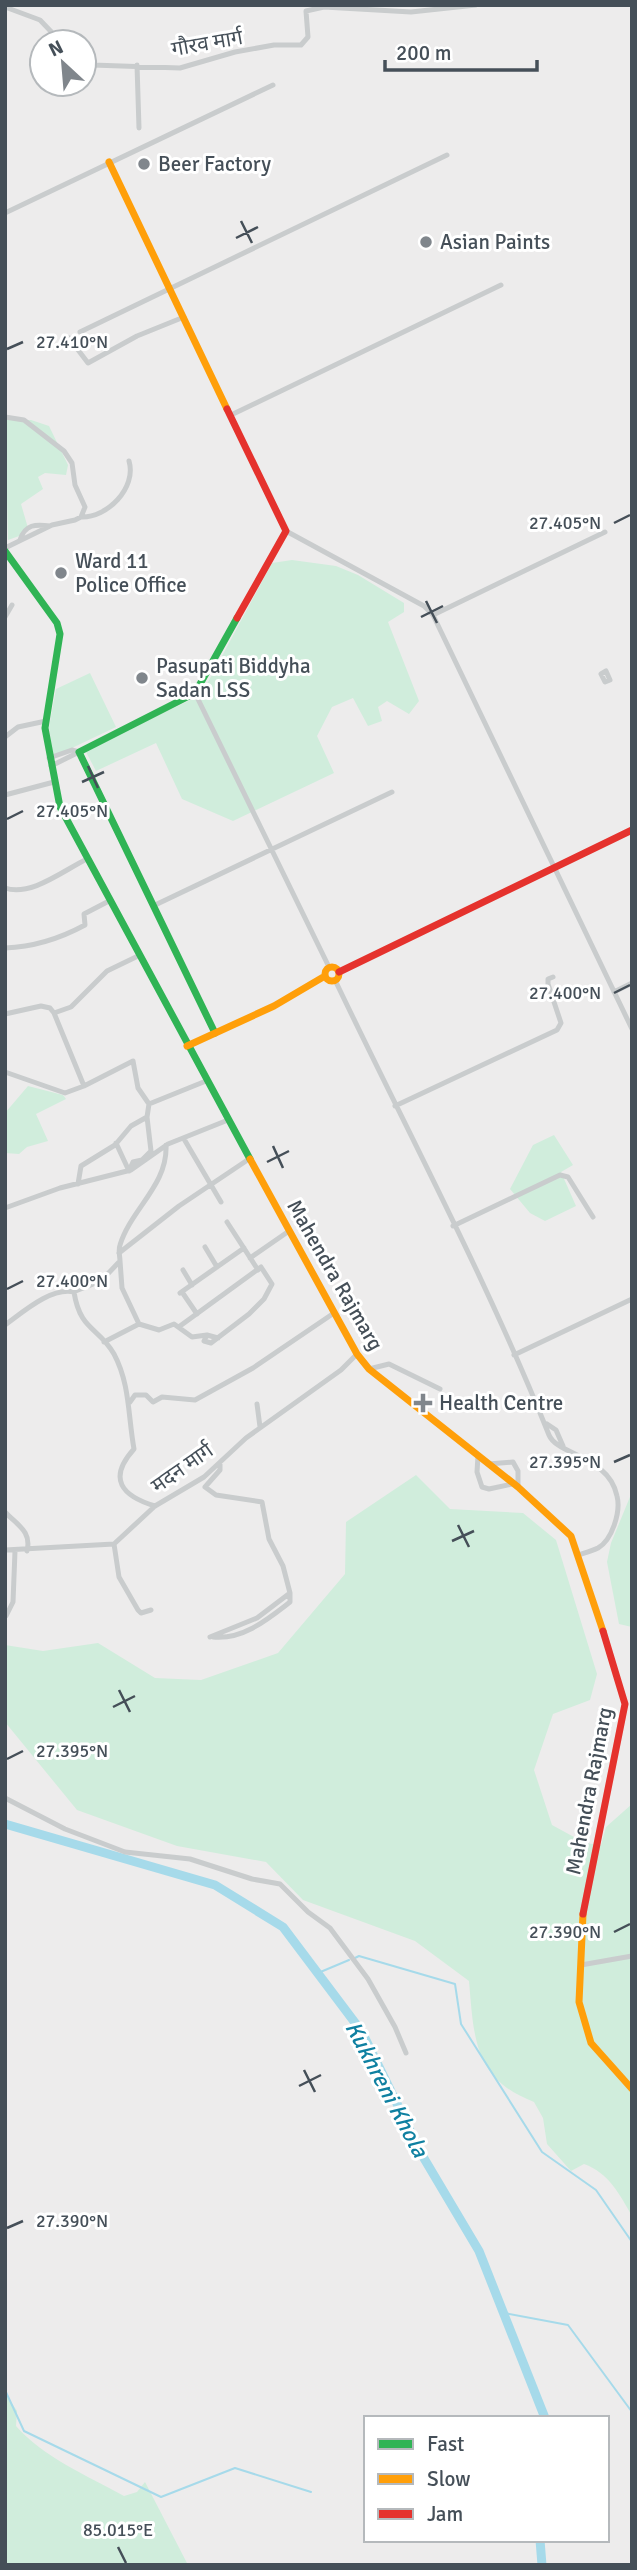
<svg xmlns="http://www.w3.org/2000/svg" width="637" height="2570" font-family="Signika,'Noto Sans Devanagari',sans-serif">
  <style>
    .green { fill: #d0eddc }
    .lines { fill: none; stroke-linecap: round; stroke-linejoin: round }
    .stream { stroke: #a6daea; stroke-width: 2 }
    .river { stroke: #a6daea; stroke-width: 9 }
    .street { stroke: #c9cccd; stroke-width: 5 }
    .fast { stroke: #30b455; stroke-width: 7 }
    .slow { stroke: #ff9f0a; stroke-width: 7 }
    .jam { stroke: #e5322d; stroke-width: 7 }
    .ticks { fill: none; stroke: #454f58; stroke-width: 2.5 }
    .poi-dot { fill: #80868c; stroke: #fff; stroke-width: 2.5 }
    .labels { text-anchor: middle; stroke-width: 6; stroke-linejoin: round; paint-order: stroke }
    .street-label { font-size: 21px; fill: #454f58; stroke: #fff }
    .poi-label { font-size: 21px; fill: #454f58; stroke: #fff; text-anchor: start }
    .water-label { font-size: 23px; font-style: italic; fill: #0f80a1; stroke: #fff }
    .ticks-label { font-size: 18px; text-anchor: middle; fill: #454f58; stroke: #fff; stroke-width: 6; stroke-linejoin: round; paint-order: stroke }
  </style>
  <rect width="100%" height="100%" fill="#edecec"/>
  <!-- green -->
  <path class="green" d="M 5,420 L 31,420 L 49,426 L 68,465 L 66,475 L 45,473 L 38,477 L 43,489 L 21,504 L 28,528 L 22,535 L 8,540 Z
    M 292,560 L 336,566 L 358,575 L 404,603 L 404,612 L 388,622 L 419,701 L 409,714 L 387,701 L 378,707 L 382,721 L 368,726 L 353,698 L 332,707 L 317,736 L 334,773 L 233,821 L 182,799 L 156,743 L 96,771 L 85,750 L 201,695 L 272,563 Z
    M 90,673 L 116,727 L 53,757 L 49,727 L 56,689 Z
    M 28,1086 L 63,1095 L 66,1099 L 36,1114 L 48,1141 L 27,1147 L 19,1154 L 5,1153 L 5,1113 Z
    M 554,1135 L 573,1165 L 561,1172 L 576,1206 L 545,1221 L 530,1213 L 510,1189 L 533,1145 Z
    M 416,1475 L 450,1509 L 523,1513 L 556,1540 L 597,1674 L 590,1700 L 553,1714 L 534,1770 L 552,1825 L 585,1843 L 601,1845 L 606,1827 L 632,1804 L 632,2216 C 620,2195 609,2173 584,2164 L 571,2171 L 547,2144 L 543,2118 L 534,2102 C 474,2079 474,2039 469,1981 L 415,1941 L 303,1900 L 266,1862 L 177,1846 L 77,1810 L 5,1722 L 5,1645 L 43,1651 L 98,1643 L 155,1678 L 201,1680 L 278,1653 L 345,1574 L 346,1522 Z
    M 632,1492 L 632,1627 L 619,1624 L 607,1562 L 611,1543 Z
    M 5,2393 L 17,2411 L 16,2426 C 43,2457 88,2476 124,2496 L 137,2492 L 145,2482 L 188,2565 L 5,2565 Z"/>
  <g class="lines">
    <!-- stream -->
    <path class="stream" d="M 355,1958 L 359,1956 L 455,1984 L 461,2024 L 542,2152 L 596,2190 L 632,2242
      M 318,1973 L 349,1960
      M 504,2313 L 568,2325 L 632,2412
      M 5,2390 L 24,2431 L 161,2497 L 235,2468 L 311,2492"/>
    <!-- river -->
    <path class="river" d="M 5,1824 L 215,1885 L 283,1927 L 362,2032 L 422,2155 L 479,2251 L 545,2418
      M 540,2540 L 542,2565"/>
    <!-- street -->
    <path class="street" d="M 5,7 L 40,20 L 61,42
      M 84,59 L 92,65 L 180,68 L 235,52 L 274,45 L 301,45 L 308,37 L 306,11 L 324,7 L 411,12 L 476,5
      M 137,65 L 139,128
      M 5,213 L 273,85
      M 80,332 L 447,155
      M 69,338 L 88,363 L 137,336 L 184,317
      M 231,415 L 501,285
      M 5,417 L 24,420 L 64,451 L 72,463 L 75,485 L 85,507 L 81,517 L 75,520 L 52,525 L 5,548
      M 81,517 C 107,518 137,488 129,461
      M 286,531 L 424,606 L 433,615 L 632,1029
      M 20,540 C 25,524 36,524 50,526
      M 433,615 L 605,532
      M 5,617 L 12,605
      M 606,671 L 610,680 L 605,682 L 601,674 Z
      M 195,693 L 329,967
      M 5,737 L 18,727 L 46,721
      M 49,758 L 72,750 L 79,752 L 51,766
      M 5,795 L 54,782
      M 5,888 C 31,897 64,870 87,859
      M 153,906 L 392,792
      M 5,948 C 32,947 61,938 85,925 L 84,914 L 109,901
      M 335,980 C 407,1131 487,1280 549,1435 C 557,1455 609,1456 617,1496 C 621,1512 612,1540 598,1548 C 592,1551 584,1553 578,1555
      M 614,992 L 632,983
      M 54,1013 L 84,1086
      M 5,1014 L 41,1006 L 50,1008 L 54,1013 L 71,1007 L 107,971 L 138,956
      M 5,1072 L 65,1093 L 84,1086 L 133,1061 L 138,1088 L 149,1104 L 206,1081
      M 395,1106 L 557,1030 L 561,1023 L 548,984 L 548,979 L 553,977
      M 184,1139 L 221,1202
      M 116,1143 L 129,1171
      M 129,1171 L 133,1162 L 142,1160 L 151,1151 L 147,1117
      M 78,1184 L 81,1166 L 115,1145 L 131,1126 L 147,1117 L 149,1104
      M 5,1208 L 60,1188 L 131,1170 L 168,1144 L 228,1120
      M 227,1222 L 258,1270
      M 453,1226 L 560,1175 L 568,1177 L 593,1217
      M 205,1247 L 217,1267
      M 119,1253 L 179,1206 L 249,1159
      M 250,1258 L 289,1231
      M 120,1261 L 122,1288 L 139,1324
      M 183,1270 L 192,1285
      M 73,1292 L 101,1281 L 120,1261 C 120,1256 118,1251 120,1245 C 131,1209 168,1185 166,1145
      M 182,1292 L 197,1314
      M 180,1293 L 244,1248
      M 5,1325 C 23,1312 51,1287 74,1292 C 80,1331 99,1327 114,1354 C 130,1384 128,1416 134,1449 C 107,1479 122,1496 155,1506
      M 180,1326 L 261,1267 L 272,1284 L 264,1299 L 249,1314 L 211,1343 L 204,1341 L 207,1335
      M 104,1342 L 139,1324 L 159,1330 L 174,1324 L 192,1337 L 207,1335 L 218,1338
      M 514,1355 L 632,1299
      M 369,1369 L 389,1364 L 440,1389
      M 130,1402 L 135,1395 L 146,1395 L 153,1402 L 162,1397 L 195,1400 L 253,1368 L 334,1313
      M 257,1404 L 260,1427
      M 547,1424 L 556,1430 L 563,1446
      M 478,1456 L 477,1472 L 482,1487 L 489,1489 L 512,1484
      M 488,1464 L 513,1462 L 518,1471 L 518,1485
      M 5,1512 C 17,1525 32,1531 27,1551
      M 114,1544 L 119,1577 L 138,1610 L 141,1613 L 151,1610
      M 5,1550 L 114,1544 L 155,1506 L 204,1477 L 246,1438 L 341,1370 L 357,1354
      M 6,1616 L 13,1602 L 15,1551
      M 210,1637 L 257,1618 L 290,1593 L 283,1566 L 269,1539 L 262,1502 L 216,1495 L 205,1487 L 220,1470 L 220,1464
      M 213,1637 C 243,1640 268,1619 290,1602 L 290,1593
      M 5,1798 L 65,1829 L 125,1852 L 190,1859 L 252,1879 L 280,1884 L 308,1912 L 330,1928 L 368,1979 L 395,2027 L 406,2053
      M 581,1965 L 632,1956"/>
    <!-- fast -->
    <path class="fast" d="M 5,551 L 57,623 L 60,634 L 45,728 L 60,807 L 250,1159
      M 215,1033 L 79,752 L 195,693 L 237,618"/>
    <!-- slow -->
    <path class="slow" d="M 109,162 L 227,409
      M325 974a7 7 0 1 1 14 0a7 7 0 1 1-14 0Z
      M 187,1046 L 274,1006 L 325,976
      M 250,1159 L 357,1354 L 369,1369 L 518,1487 L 571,1536 L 603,1631
      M 583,1914 L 579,2002 L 591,2043 L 632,2089"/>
    <!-- jam -->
    <path class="jam" d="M 227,409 L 286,531 L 237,618
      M 339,972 L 632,830
      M 583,1914 L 625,1704 L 603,1631"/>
  </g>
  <!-- ticks -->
  <path class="ticks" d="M 241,221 L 252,243M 236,238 L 258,227M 7,349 L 23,342M 614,523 L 630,515M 426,601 L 437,623M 421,617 L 443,606M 88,766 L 98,788M 82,782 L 104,772M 7,819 L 23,811M 614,993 L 630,985M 273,1146 L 283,1168M 267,1162 L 289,1151M 7,1289 L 23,1281M 614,1462 L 630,1455M 458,1525 L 469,1547M 452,1541 L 474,1531M 119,1690 L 130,1712M 113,1707 L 135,1696M 7,1759 L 23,1751M 614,1932 L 630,1924M 304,2070 L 315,2092M 299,2086 L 321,2075M 7,2228 L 23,2221M 118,2547 L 126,2563"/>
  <!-- markers -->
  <g class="poi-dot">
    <circle cx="144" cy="164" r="7"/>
    <circle cx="426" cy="242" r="7"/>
    <circle cx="61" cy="573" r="7"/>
    <circle cx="142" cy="678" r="7"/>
    <path d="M419.5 1392.5h7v7h7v7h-7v7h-7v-7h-7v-7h7z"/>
  </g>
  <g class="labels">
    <!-- street labels -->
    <g class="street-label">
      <text transform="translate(207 43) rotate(-10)" y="7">गौरव मार्ग</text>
      <text transform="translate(335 1275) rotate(60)" y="7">Mahendra Rajmarg</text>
      <text transform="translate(182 1468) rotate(-35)" y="7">मदन मार्ग</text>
      <text transform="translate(589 1791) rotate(-79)" y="7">Mahendra Rajmarg</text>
    </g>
    <!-- poi labels -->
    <g class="poi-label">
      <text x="158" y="171">Beer Factory</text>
      <text x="440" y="249">Asian Paints</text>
      <text x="75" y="568">Ward 11<tspan x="75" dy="24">Police Office</tspan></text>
      <text x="156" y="673">Pasupati Biddyha<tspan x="156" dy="24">Sadan LSS</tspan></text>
      <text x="439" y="1410">Health Centre</text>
    </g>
    <!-- water labels -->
    <g class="water-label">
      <text transform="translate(387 2089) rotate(62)" y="8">Kukhreni Khola</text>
    </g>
  </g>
  <g class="ticks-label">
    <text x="72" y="348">27.410°N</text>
    <text x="565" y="529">27.405°N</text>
    <text x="72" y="817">27.405°N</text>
    <text x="565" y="999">27.400°N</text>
    <text x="72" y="1287">27.400°N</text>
    <text x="565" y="1468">27.395°N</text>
    <text x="72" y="1757">27.395°N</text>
    <text x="565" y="1938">27.390°N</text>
    <text x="72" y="2227">27.390°N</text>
    <text x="118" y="2536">85.015°E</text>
  </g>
  <!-- border -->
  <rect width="637" height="2570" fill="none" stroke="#454f58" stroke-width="14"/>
  <!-- legend -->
  <rect x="364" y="2416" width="245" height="126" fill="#ffffff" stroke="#b5b9bc" stroke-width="2"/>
  <rect x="378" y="2439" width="35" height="10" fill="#30b455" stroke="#b5b9bc" stroke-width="2"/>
  <text x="427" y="2451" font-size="21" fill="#454f58">Fast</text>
  <rect x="378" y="2474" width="35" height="10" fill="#ff9f0a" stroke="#b5b9bc" stroke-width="2"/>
  <text x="427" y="2486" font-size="21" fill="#454f58">Slow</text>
  <rect x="378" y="2509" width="35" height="10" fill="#e5322d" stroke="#b5b9bc" stroke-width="2"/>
  <text x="427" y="2521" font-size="21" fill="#454f58">Jam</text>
  <!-- north arrow -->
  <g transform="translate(63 63) rotate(334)"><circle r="33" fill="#ffffff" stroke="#b5b9bc" stroke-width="2"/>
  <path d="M0-5L12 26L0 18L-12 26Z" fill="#80868c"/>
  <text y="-10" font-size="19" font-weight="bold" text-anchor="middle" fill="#454f58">N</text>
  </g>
  <!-- scale -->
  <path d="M385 60v10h152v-10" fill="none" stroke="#454f58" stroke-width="3.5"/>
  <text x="396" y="60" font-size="21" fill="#454f58" stroke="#ffffff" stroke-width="5" paint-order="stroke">200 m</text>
</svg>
